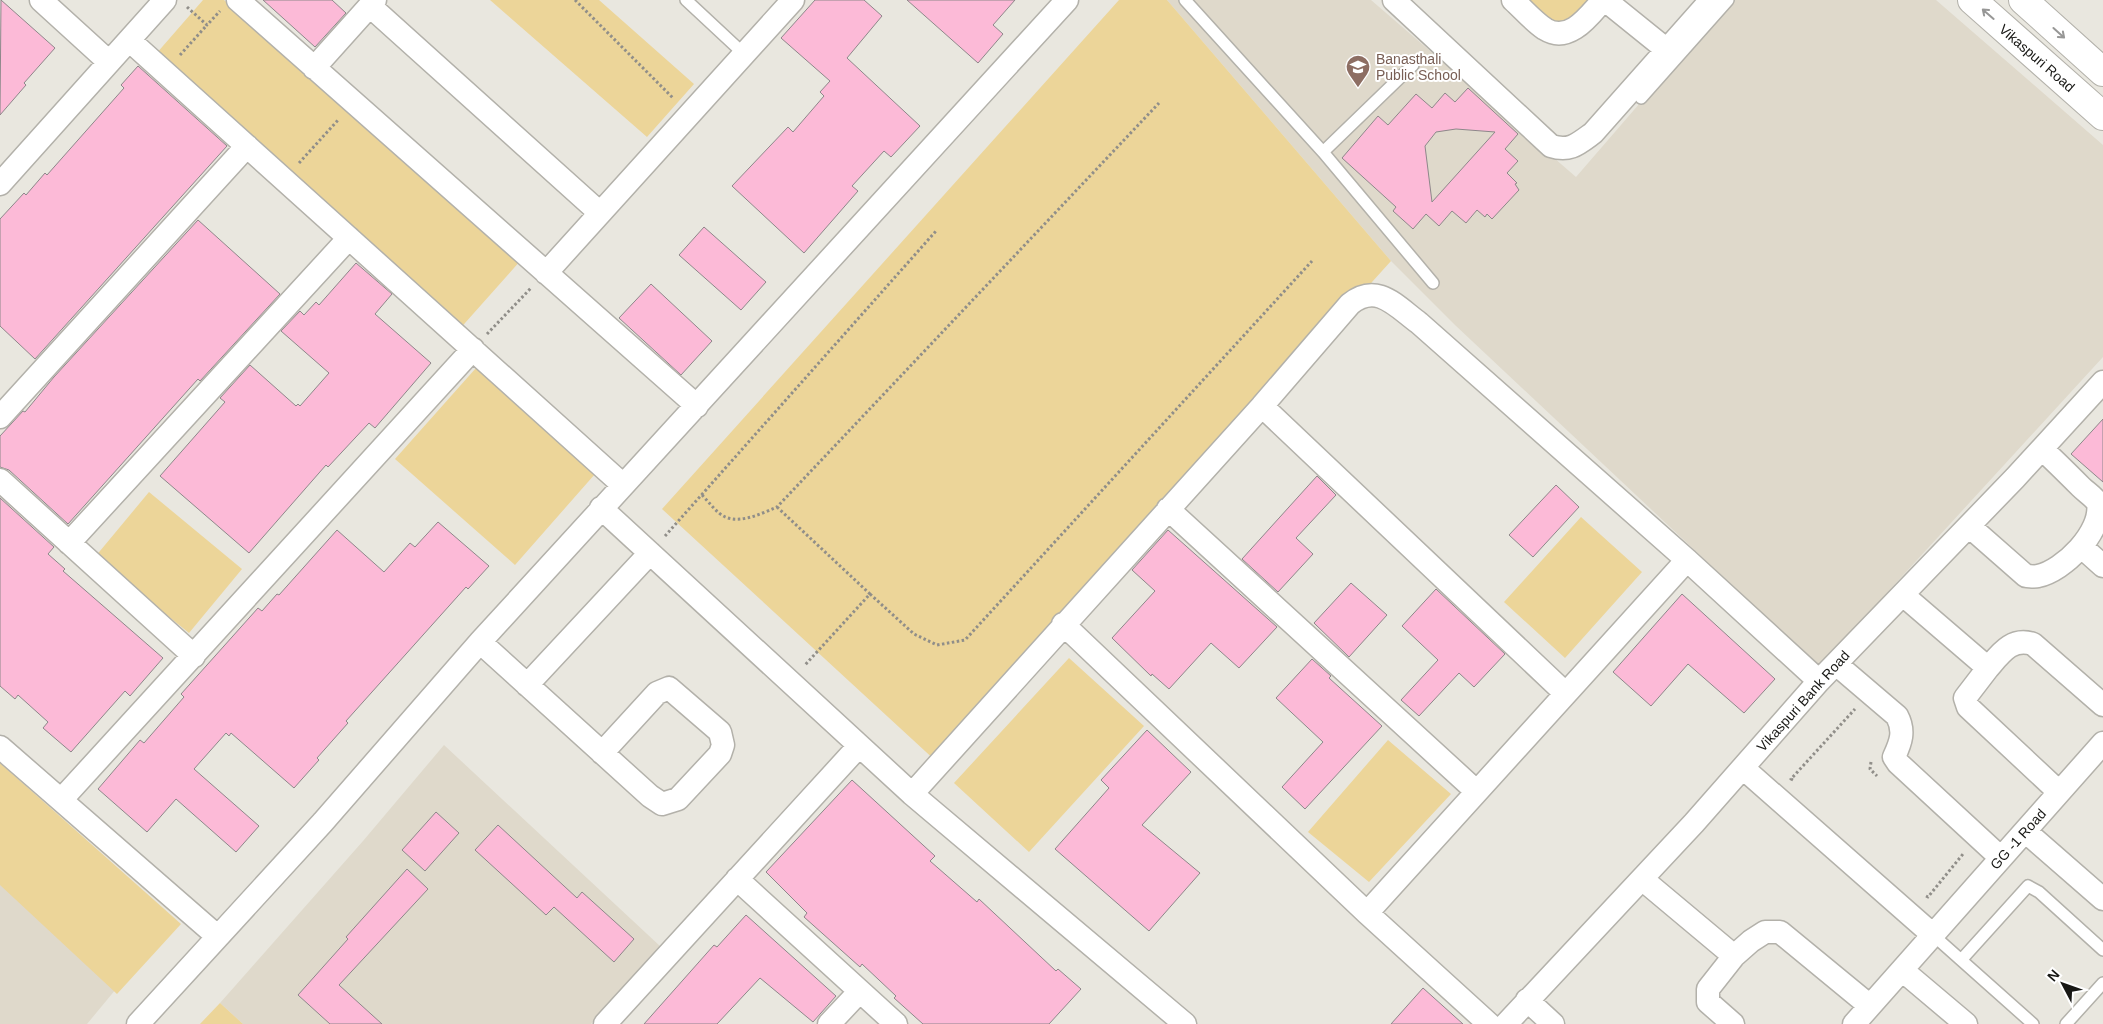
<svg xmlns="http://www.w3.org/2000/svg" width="2103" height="1024" font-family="Helvetica,sans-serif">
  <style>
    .built { fill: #dfd9cb }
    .green { fill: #ecd599 }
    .building { fill: #fcbad7; stroke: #8e878a; fill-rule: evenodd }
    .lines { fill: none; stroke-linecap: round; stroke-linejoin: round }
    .lane-casing { stroke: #b3b1aa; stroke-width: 14 }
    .street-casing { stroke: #b3b1aa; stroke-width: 25 }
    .secondary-casing { stroke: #b3b1aa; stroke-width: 30 }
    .path { stroke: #908e89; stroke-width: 3; stroke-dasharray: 2.5 2.5; stroke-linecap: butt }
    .lane { stroke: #fff; stroke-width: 11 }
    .street { stroke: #fff; stroke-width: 22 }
    .secondary { stroke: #fff; stroke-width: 28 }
    .oneway { stroke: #979796 }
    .labels { text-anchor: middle; stroke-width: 4; stroke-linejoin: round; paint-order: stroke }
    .street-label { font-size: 14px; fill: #181815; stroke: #fff }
    .education-label { font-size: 14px; fill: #785e54; stroke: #fff; text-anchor: start }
  </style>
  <rect width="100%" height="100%" fill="#e9e7df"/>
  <!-- built -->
  <path class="built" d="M 1167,0 L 1371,0 L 1576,177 L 1729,0 L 1936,0 L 2103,145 L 2103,357 L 1819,667 L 1455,325 L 1391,261 Z
    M 444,745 L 661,947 L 591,1024 L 243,1024 L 220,1003 L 363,841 Z
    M 0,878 L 121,983 L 87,1024 L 0,1024 Z"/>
  <!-- green -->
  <path class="green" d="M 203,0 L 224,0 L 521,260 L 457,332 L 149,62 Z
    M 490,0 L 599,0 L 694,84 L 647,137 Z
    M 1119,0 L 1167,0 L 1391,261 L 938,763 L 662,509 Z
    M 1520,0 L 1590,0 L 1560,35 Z
    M 476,368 L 595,474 L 515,565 L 395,459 Z
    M 149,492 L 242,569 L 189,633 L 95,557 Z
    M 1581,517 L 1642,572 L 1565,658 L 1504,602 Z
    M 1069,658 L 1144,726 L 1029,852 L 954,783 Z
    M 1388,740 L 1451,794 L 1369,882 L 1308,832 Z
    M 0,763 L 181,924 L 117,994 L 0,885 Z
    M 220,1003 L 243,1024 L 200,1024 Z"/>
  <!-- building -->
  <path class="building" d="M 1,0 L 55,48 L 24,83 L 26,85 L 0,115 Z
    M 263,0 L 332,0 L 346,13 L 315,47 Z
    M 815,0 L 864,0 L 882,16 L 847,58 L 920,126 L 891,157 L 884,151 L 852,186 L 858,191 L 804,253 L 732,186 L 788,127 L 793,132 L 824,96 L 820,92 L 830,81 L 781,38 Z
    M 907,0 L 1015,0 L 993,25 L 1003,34 L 978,63 Z
    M 138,66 L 227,146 L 35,359 L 0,326 L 0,219 L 24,193 L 26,195 L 45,173 L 47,175 L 124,88 L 121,85 Z
    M 1468,88 L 1518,134 L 1505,149 L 1518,161 L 1507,173 L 1517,183 L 1515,184 L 1519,190 L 1492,219 L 1487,214 L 1485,217 L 1477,210 L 1466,223 L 1452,211 L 1439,226 L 1426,214 L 1413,229 L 1393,211 L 1396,207 L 1342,158 L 1378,116 L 1388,125 L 1416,94 L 1432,108 L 1445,93 L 1455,102 ZM 1456,129 L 1495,132 L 1432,202 L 1425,146 L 1436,132 Z
    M 198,220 L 280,294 L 200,381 L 198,379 L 68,524 L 9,470 L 0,467 L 0,436 L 23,411 L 25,412 L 54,377 Z
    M 704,227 L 766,282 L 741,310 L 679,255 Z
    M 356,263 L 392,294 L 375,314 L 431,363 L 375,428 L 369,423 L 328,467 L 326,465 L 249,553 L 160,476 L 225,402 L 220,398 L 250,365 L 296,406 L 298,404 L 300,406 L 329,373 L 281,331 L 300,311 L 304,315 L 316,302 L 319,305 Z
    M 651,284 L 712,341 L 681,375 L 619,318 Z
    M 2103,419 L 2103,482 L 2071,454 Z
    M 1317,476 L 1336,495 L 1296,538 L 1313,554 L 1278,592 L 1242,559 Z
    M 1556,485 L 1579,507 L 1533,557 L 1509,535 Z
    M 0,498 L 54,547 L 48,554 L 65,569 L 63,571 L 163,658 L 130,696 L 125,691 L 71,752 L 43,728 L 48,722 L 18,695 L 15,699 L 0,686 Z
    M 438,522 L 489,566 L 468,589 L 466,587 L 346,721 L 348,723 L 317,758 L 319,760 L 294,788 L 231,733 L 229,736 L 226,733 L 194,769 L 259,826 L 236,852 L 176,799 L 147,832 L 98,789 L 140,740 L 144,743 L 184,697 L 181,694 L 258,608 L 262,611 L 277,594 L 279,595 L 337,530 L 384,572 L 410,543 L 415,547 Z
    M 1168,530 L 1277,627 L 1239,668 L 1211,643 L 1169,689 L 1152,674 L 1151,676 L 1112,638 L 1155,591 L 1132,570 Z
    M 1351,583 L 1387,615 L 1349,657 L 1314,623 Z
    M 1436,589 L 1505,654 L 1474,687 L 1459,673 L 1419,716 L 1401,700 L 1438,660 L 1402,626 Z
    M 1682,594 L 1775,679 L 1744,713 L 1688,664 L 1651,706 L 1613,672 Z
    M 1312,659 L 1331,676 L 1329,678 L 1382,726 L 1305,809 L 1282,787 L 1323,742 L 1276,698 Z
    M 1147,730 L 1191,772 L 1142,825 L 1200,873 L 1149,931 L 1055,849 L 1109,788 L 1101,780 Z
    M 852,780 L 935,856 L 930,861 L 977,902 L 979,899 L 1056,971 L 1058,969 L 1081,989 L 1049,1024 L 923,1024 L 894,998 L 896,996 L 862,964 L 860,967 L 804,917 L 807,913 L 766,872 Z
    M 436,812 L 459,833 L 425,871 L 402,850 Z
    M 498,825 L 577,898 L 582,892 L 634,939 L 614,962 L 554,907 L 546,915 L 475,850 Z
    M 407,869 L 428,889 L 339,985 L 382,1024 L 330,1024 L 298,995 L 348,939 L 346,937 Z
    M 746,915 L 836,996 L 813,1022 L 760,978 L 717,1024 L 644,1024 L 714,945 L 717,947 Z
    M 1423,988 L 1463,1024 L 1391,1024 Z"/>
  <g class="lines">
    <defs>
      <path id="lane" d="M 686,0 L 744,54
        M 1185,0 L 1323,152 L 1433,283
        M 1641,98 L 1728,0
        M 1323,152 L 1413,65
        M 1933,935 L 2033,1024
        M 1962,959 L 2028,886 L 2039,892 L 2103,950
        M 2066,1024 L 2103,983"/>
      <path id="street" d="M 41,0 L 109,62
        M 238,0 L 697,406
        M 1394,0 L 1551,146 C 1570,152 1578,144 1593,133 L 1711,0
        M 1513,0 C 1523,9 1533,21 1545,29 C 1569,44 1589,16 1603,0
        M 1605,0 L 1667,50
        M 370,6 L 600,213
        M 129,40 L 623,485
        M 314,68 L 375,0
        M 0,184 L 165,0
        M 546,273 L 793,0
        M 1262,406 L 1565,693
        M 0,417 L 247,146
        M 0,480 L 194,656
        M 601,508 L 912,794 L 1185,1024
        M 1168,509 L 1476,791
        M 1969,526 L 2026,576 C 2030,576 2034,577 2038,576 C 2063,571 2103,532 2098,503 C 2094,497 2086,492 2081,487 C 2068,474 2055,461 2042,449
        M 69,543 L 349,238
        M 2084,549 L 2103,566
        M 1903,595 L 1988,668 L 1965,698 L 1968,707 L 2059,792
        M 1063,624 L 1367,913 L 1489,1024
        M 480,642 L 650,796 L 662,804 L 678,799 L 720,754 L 723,745 L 720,732 L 669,688 L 657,693 L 602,753
        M 1836,664 L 1897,716 C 1905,731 1901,742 1894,757 L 1898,763 L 2001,858
        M 1988,668 C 2001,653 2012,637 2033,644 L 2103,705
        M 527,685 L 650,553
        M 0,747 L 217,936
        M 1743,768 L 1933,935
        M 912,794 L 1262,406 L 1350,304 C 1377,282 1396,306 1419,323 L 1687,560 L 1819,681
        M 62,799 L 473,349
        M 2025,831 L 2103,899
        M 737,879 L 896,1024
        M 1642,879 L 1734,956
        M 1367,913 L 1687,560
        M 1902,970 L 1966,1024
        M 1527,1000 L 1553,1024
        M 138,1024 L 323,822 L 480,642 L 1067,0
        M 605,1024 L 859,746
        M 829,1024 L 860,991
        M 1506,1024 L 1694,823 L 1819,681 L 2015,478 L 2103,382
        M 1733,1024 L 1708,1002 L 1708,989 L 1734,956 L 1751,941 L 1765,932 L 1780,932 L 1870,1006
        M 1854,1024 L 2103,743"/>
      <path id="secondary" d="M 1972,0 L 2103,116
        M 2023,0 L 2103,72"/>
    </defs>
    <!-- lane casing -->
    <use href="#lane" class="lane-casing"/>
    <!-- street casing -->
    <use href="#street" class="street-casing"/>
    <!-- secondary casing -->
    <use href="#secondary" class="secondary-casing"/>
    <!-- path -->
    <path class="path" d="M 575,0 L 673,98
      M 187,7 L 207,25 L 220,11
      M 180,55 L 207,25
      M 299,163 L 339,119
      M 487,334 L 531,288
      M 702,495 C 708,501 713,508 719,513 C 735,527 760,514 777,507 L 1159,103
      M 777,507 L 870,594 L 805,665
      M 665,536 L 936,231
      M 870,594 L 914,634 L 937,645 L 965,640 L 1312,261
      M 1871,762 L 1870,769 L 1877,776
      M 1793,780 L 1791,779 L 1855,709
      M 1926,896 L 1928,897 L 1963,854"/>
    <!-- lane -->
    <use href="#lane" class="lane"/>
    <!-- street -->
    <use href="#street" class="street"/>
    <!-- secondary -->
    <use href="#secondary" class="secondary"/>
  </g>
  <!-- one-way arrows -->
  <defs><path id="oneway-shaft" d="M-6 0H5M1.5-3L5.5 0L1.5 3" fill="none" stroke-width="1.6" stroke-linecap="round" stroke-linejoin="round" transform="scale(1.25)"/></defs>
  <g class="oneway">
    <use href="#oneway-shaft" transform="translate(1988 14) rotate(-139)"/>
    <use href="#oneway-shaft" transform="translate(2059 33) rotate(42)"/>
  </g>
  <!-- icons -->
  <defs>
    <symbol id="school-pin" viewBox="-11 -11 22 30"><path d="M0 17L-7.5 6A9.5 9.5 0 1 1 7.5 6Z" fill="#8d6e63" stroke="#fff"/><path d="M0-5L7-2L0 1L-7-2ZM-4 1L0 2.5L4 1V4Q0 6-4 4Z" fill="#fff"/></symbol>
  </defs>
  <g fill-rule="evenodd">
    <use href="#school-pin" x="1344" y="53" width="28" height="38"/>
  </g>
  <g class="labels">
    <!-- street labels -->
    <g class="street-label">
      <text transform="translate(2037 58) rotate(41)" y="5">Vikaspuri Road</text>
      <text transform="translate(1803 701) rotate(-48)" y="5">Vikaspuri Bank Road</text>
      <text transform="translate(2018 839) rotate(-48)" y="5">GG -1 Road</text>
    </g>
    <!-- education labels -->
    <g class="education-label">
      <text x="1376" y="64">Banasthali<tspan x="1376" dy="16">Public School</tspan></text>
    </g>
  </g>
  <!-- north arrow -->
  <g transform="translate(2063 984) rotate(311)" stroke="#ffffff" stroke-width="4" paint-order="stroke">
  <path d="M0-4L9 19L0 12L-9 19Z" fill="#181815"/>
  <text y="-8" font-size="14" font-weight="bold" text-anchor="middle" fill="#181815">N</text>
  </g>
</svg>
